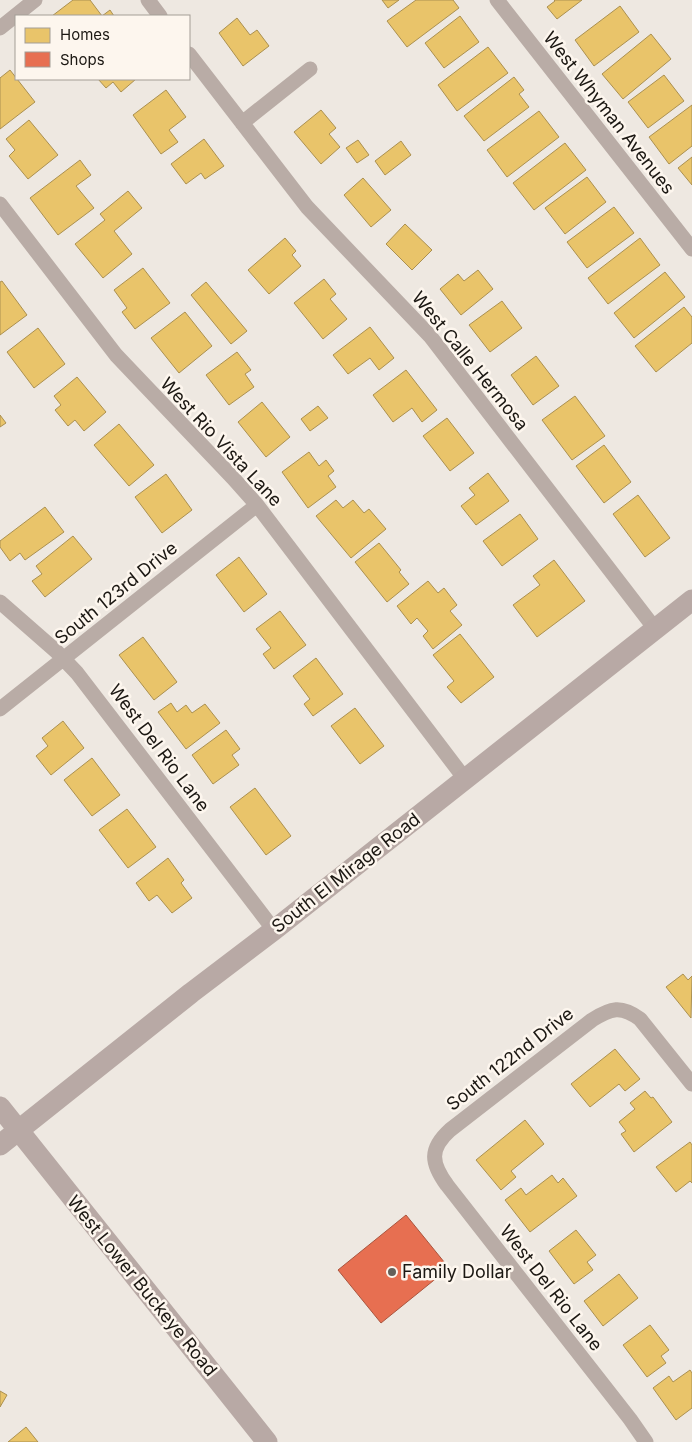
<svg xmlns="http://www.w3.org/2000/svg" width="692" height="1442" font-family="Inter,sans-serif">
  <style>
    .homes { fill: #e9c46a; stroke: #ab9050 }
    .shops { fill: #e76f51; stroke: #aa553e }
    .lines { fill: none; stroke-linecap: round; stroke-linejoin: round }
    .street { stroke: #b9aca6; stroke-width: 15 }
    .secondary { stroke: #b8a9a5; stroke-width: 21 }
    .poi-dot { fill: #65605a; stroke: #fdf6ee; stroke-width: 2 }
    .labels { text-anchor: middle; stroke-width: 5; stroke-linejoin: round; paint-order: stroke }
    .street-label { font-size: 18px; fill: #1b1712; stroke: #fdf6ee }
    .poi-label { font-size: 18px; fill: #1b1712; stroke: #fdf6ee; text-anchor: start }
  </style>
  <rect width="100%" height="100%" fill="#eee8e1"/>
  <!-- homes -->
  <path class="homes" d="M 73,0 L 90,0 L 102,16 L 110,10 L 114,16 L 52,16 Z
    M 382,0 L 399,0 L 388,8 Z
    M 416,0 L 453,0 L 459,8 L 407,47 L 387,21 Z
    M 554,0 L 582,0 L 557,19 L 547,7 L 555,1 Z
    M 620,6 L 639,32 L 594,66 L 575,40 Z
    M 460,16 L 479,42 L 444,68 L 425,43 Z
    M 237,18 L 250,35 L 257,30 L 269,46 L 243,66 L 219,33 Z
    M 651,34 L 671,59 L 623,99 L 602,74 Z
    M 488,47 L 508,73 L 457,111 L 438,85 Z
    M 10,70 L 35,102 L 0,129 L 0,78 Z
    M 664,75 L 684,101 L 648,128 L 628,102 Z
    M 514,77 L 524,90 L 519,94 L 529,107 L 484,141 L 464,116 Z
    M 98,79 L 136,79 L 121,92 L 113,82 L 106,88 Z
    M 166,90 L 186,117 L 169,130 L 178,142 L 161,154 L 133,115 Z
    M 692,105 L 692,146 L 669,164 L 649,137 Z
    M 321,110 L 336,128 L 329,134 L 340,147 L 321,164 L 294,132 Z
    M 539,111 L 559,137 L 507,177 L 487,150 Z
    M 29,120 L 58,155 L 28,179 L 9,156 L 15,150 L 6,139 Z
    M 204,139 L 224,166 L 205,179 L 201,173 L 186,184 L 171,164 Z
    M 358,140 L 369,155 L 357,163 L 346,148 Z
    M 401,141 L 411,155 L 385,175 L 375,161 Z
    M 565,143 L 586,170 L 534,210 L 513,183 Z
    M 692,157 L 692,185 L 678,168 Z
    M 80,160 L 91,175 L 76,186 L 94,208 L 58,235 L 30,198 Z
    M 587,177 L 606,202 L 565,234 L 545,208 Z
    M 363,178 L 391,210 L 371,227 L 344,195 Z
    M 128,191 L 142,208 L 114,231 L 132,254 L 103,278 L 75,244 L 105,220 L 100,214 Z
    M 614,207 L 634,233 L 587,268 L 567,242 Z
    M 405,224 L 432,250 L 412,270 L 386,244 Z
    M 285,238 L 296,251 L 292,255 L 301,266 L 269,294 L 248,270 Z
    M 640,238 L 660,265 L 608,304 L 588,278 Z
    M 143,268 L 170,303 L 135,329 L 122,312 L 127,308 L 114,290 Z
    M 478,270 L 493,289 L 461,315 L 440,289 L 458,274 L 464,281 Z
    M 665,272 L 685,297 L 634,338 L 614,313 Z
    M 324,279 L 336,294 L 330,299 L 347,319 L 323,339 L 294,303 Z
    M 2,281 L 27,315 L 0,335 L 0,282 Z
    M 206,282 L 247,331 L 231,344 L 191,295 Z
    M 502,301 L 522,328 L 490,352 L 469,325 Z
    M 684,307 L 692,317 L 692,343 L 656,372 L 635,346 Z
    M 185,312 L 212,346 L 179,373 L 151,338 Z
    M 370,327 L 394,358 L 379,370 L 370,358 L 348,374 L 333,355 Z
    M 38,328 L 65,364 L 34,388 L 7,352 Z
    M 237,352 L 251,370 L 245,374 L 254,387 L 229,405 L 206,375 Z
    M 536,356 L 559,386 L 533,405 L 511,375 Z
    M 406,370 L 437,410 L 422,422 L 412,408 L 393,422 L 373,395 Z
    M 77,377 L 106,412 L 84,431 L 75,420 L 68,426 L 55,410 L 61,405 L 54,396 Z
    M 575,396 L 605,436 L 572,460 L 542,420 Z
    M 262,402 L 290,437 L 266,457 L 238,422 Z
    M 318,406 L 328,418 L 310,431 L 301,419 Z
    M 0,415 L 6,423 L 0,427 Z
    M 447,418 L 474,453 L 450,471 L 423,436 Z
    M 119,424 L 154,465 L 129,486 L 94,445 Z
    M 604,445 L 631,482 L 604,503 L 576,466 Z
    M 309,452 L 319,466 L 326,460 L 334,471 L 328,476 L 336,487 L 308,508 L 282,472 Z
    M 488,473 L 509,501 L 476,525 L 461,506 L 475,495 L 469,488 Z
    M 166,474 L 192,510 L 162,533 L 135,497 Z
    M 638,495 L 670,538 L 645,557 L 613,514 Z
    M 336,500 L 343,508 L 353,500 L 364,513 L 369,509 L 386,529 L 351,558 L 316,516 Z
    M 45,507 L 64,532 L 25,560 L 20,553 L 10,561 L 0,547 L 0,541 Z
    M 520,514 L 538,539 L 502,566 L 483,541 Z
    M 73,536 L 92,559 L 45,597 L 32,581 L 42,574 L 36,566 Z
    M 379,543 L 401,570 L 399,572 L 409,584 L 387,602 L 355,562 Z
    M 239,557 L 267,594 L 244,612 L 216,575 Z
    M 554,560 L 585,601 L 537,637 L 513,605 L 540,585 L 533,576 Z
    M 428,581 L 438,593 L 444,588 L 457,605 L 450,611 L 462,625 L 433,649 L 423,636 L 428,631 L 417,618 L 411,624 L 397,606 Z
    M 280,611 L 306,645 L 274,669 L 263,654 L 271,648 L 256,629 Z
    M 460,634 L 494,677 L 461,703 L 447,687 L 454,681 L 433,655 Z
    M 143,637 L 177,682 L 154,700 L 119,655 Z
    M 316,658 L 343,694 L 313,716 L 304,704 L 310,699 L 293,676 Z
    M 171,703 L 177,712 L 186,705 L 192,713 L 205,704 L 220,723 L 186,749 L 158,712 Z
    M 355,708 L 384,746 L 360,764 L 331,726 Z
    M 63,721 L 84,748 L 51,775 L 36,756 L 48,746 L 42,738 Z
    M 226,730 L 240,749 L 232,755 L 239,765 L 213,784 L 192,755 Z
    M 92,758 L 120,795 L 92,816 L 64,780 Z
    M 255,788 L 291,836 L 266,855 L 230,807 Z
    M 127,809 L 156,847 L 128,868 L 99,830 Z
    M 168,858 L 184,880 L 181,883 L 192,898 L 172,913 L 157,895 L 149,901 L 136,883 Z
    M 683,974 L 688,980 L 692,976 L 691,1018 L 666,987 Z
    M 615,1049 L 640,1079 L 625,1091 L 619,1084 L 590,1107 L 571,1084 Z
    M 645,1091 L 651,1098 L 653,1097 L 672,1122 L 634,1152 L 621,1134 L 626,1131 L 619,1122 L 635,1109 L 630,1103 Z
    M 525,1120 L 544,1144 L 511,1171 L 516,1177 L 501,1190 L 476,1160 Z
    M 690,1142 L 692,1145 L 692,1183 L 690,1181 L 676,1192 L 656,1167 Z
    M 552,1175 L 558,1183 L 563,1178 L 577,1196 L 530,1232 L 505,1200 L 521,1188 L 526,1195 Z
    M 576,1230 L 596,1255 L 587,1262 L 593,1270 L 574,1284 L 549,1251 Z
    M 619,1274 L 638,1298 L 603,1326 L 584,1301 Z
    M 650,1325 L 669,1350 L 661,1356 L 666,1363 L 647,1377 L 623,1345 Z
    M 690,1370 L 692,1373 L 692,1408 L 676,1420 L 653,1388 L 669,1376 L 673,1382 Z
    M 0,1391 L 7,1395 L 0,1407 Z
    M 26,1427 L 38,1442 L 8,1442 Z"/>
  <!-- shops -->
  <path class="shops" d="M 406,1215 L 449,1268 L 381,1323 L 338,1270 Z"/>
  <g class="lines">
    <!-- street -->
    <path class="street" d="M 148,0 L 160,16
      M 497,0 L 692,249
      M 0,28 L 35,0
      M 189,54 L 307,207 L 430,336 L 656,630
      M 242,123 L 310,69
      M 0,204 L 116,355 L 233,478 L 257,505 L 465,779
      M 0,602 L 56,651 L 77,673 L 274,930
      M 0,709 L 257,505
      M 646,1442 L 630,1419 L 447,1185 C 431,1163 429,1149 450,1130 L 592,1020 C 611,1008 621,1005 640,1019 L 692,1084"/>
    <!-- secondary -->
    <path class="secondary" d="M 0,1107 L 267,1442
      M 0,1145 L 191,993 L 274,930 L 692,600"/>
  </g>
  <!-- markers -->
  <circle class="poi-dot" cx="392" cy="1272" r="5"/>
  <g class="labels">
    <!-- street labels -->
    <g class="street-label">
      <text transform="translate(609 113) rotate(52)" y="6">West Whyman Avenues</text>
      <text transform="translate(470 361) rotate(51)" y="6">West Calle Hermosa</text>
      <text transform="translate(221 442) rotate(47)" y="6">West Rio Vista Lane</text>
      <text transform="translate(116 593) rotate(-39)" y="6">South 123rd Drive</text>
      <text transform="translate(159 748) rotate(53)" y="6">West Del Rio Lane</text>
      <text transform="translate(346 873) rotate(-38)" y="6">South El Mirage Road</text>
      <text transform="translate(510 1059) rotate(-38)" y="6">South 122nd Drive</text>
      <text transform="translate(142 1286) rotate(51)" y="6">West Lower Buckeye Road</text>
      <text transform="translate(551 1288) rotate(52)" y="6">West Del Rio Lane</text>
    </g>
    <!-- poi labels -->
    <g class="poi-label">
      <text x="402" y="1278">Family Dollar</text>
    </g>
  </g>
  <!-- legend -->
  <rect x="15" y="15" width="175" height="65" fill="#fdf6ee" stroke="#a39d96"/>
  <rect x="25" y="28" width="25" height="15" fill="#e9c46a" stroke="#a39d96"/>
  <text x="60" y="40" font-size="15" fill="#1b1712">Homes</text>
  <rect x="25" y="52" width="25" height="15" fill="#e76f51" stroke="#a39d96"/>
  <text x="60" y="65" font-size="15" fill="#1b1712">Shops</text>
</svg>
